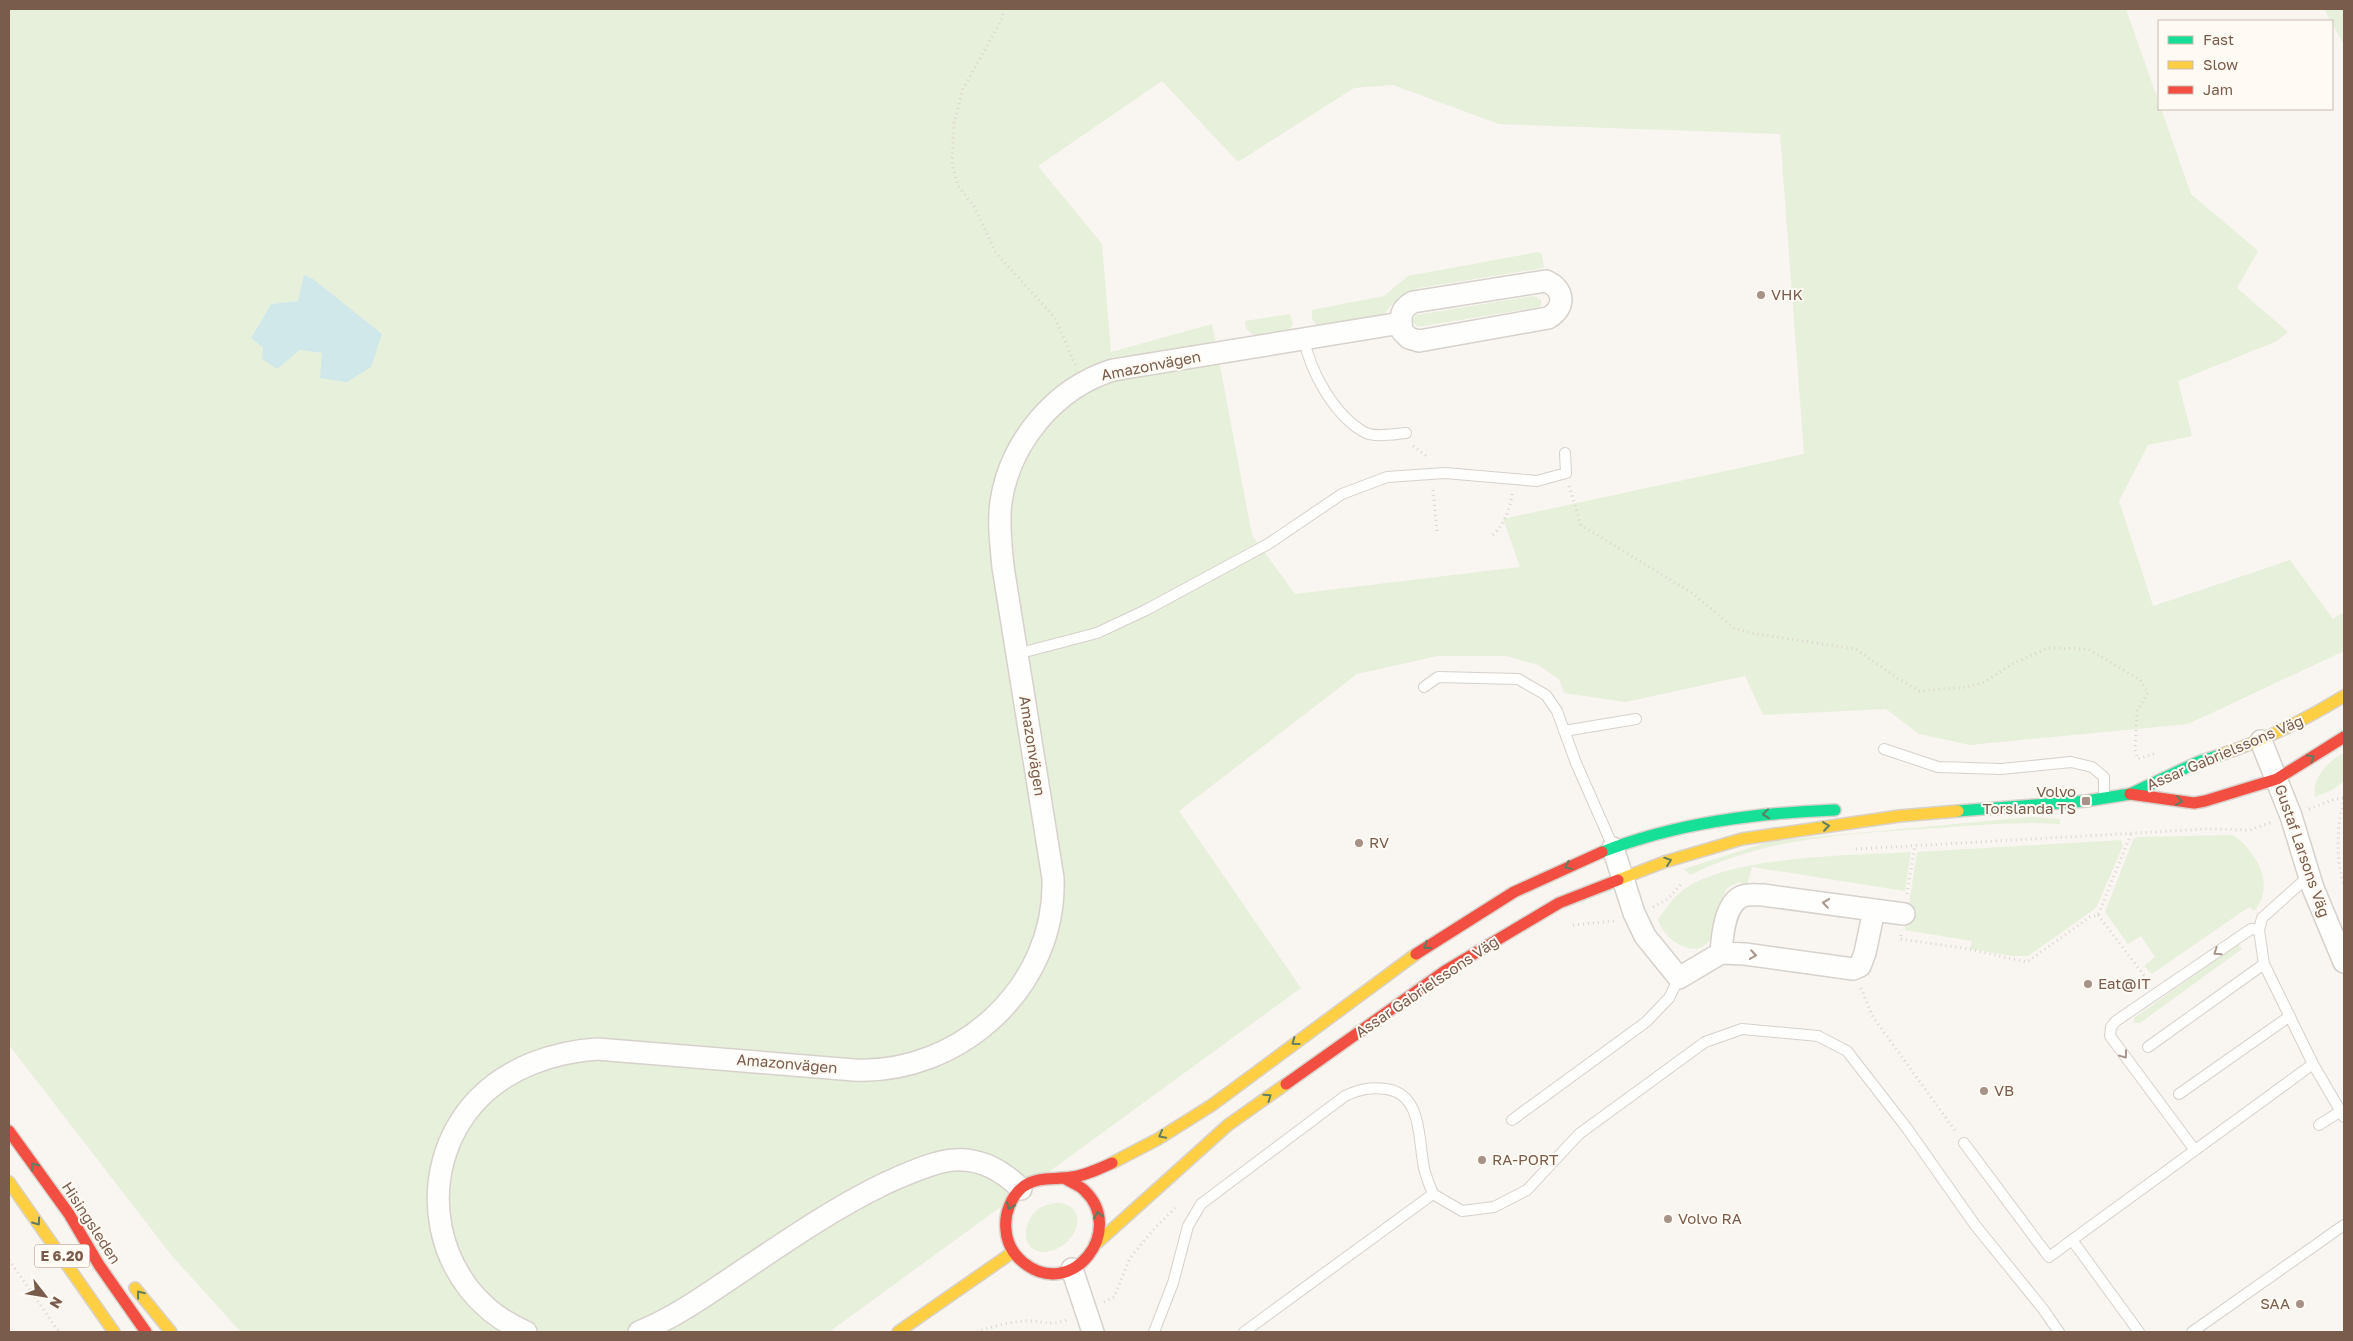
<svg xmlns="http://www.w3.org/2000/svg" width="2353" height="1341" font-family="'Golos Text',sans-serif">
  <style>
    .green { fill: #e7f0db; fill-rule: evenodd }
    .water { fill: #d0e8ea }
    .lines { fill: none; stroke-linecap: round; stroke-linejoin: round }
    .lane-casing { stroke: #d7d1cb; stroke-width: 12 }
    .street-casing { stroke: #d7d1cb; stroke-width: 24 }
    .fast-casing { stroke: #d9d2cb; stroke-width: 14 }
    .slow-casing { stroke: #d9d2cb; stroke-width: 14 }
    .jam-casing { stroke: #d9d2cb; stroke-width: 14 }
    .path { stroke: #dcd5d0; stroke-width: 3; stroke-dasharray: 1 4; stroke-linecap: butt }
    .lane { stroke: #fefefd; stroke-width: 10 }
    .street { stroke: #fefefd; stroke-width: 21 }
    .fast { stroke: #16e098; stroke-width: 11 }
    .slow { stroke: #ffcf43; stroke-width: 11 }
    .jam { stroke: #f24e42; stroke-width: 11 }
    .oneway { stroke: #617d60 }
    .oneway2 { stroke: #a8958b }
    .poi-dot { fill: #a69286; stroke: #fffaf3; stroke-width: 2 }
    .labels { text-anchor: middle; stroke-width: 4; stroke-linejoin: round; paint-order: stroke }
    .shield { fill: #fffaf3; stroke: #a28b7f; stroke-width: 1 }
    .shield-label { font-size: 14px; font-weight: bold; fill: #7a5c4d }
    .poi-label { font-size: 15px; fill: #7a5c4d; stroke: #fffaf3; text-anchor: start }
    .street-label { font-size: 15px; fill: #7a5c4d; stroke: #fffaf3 }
  </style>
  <rect width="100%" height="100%" fill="#f9f5f0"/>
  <!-- green -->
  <path class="green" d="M 9,9 L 2126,9 L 2191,194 L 2258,251 L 2237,288 L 2288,332 L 2277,341 L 2178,381 L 2192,436 L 2148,445 L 2119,501 L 2153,606 L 2290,560 L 2333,619 L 2344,612 L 2344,651 L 2188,724 L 1970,745 L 1919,734 L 1886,709 L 1763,715 L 1745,676 L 1625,702 L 1564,693 L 1559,679 L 1538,665 L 1506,656 L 1437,656 L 1357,674 L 1179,811 L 1301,988 L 829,1332 L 241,1332 L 172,1256 L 9,1045 ZM 1162,81 L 1238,162 L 1354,88 L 1393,85 L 1499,124 L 1780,134 L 1804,454 L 1503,519 L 1520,567 L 1295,594 L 1252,535 L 1212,324 L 1111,352 L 1102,244 L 1038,166 ZM 298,301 L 347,382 L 322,353 L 300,350 L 262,359 L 263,348 L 251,338 L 271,304 Z
    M 2324,9 L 2344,9 L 2344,45 Z
    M 1538,252 L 1542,254 L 1544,268 L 1418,288 L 1399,297 L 1382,316 L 1319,328 L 1312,319 L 1312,310 L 1384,296 L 1408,276 Z
    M 1534,296 L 1541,300 L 1541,305 L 1539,307 L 1418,327 L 1412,321 L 1416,315 Z
    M 1290,314 L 1293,324 L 1288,331 L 1256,337 L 1246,329 L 1245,321 Z
    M 2344,753 L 2344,781 L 2332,790 L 2315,797 C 2311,779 2329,760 2344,753 Z
    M 2031,817 L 2060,819 L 2060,824 C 2020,821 1979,825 1939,828 C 1856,833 1765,837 1690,875 L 1684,869 L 1771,841 Z
    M 2233,835 C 2257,852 2276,885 2254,911 L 2250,907 L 2246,909 L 2152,974 L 2144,966 L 2155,957 L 2141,936 L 2128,944 L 2105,912 L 2133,840 L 2137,837 Z
    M 2121,840 L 2123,846 L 2096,908 L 2028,956 L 2013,956 L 1970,949 L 1972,941 L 1905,930 L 1917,852 Z
    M 1911,852 L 1905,891 L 1752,867 L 1747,885 L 1739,882 L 1727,888 C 1716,906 1721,958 1685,947 C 1671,942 1663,933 1658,920 C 1665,909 1675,895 1686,888 C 1736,855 1849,856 1911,852 Z
    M 2238,944 L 2242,949 L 2140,1023 L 2134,1023 L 2134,1018 Z
    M 1054,1203 C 1095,1202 1076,1252 1043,1252 C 1020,1251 1023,1222 1036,1211 C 1041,1206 1048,1205 1054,1203 Z"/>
  <!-- water -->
  <path class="water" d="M 304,275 L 313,279 L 382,334 L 371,367 L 347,382 L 320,378 L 322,353 L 300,350 L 277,369 L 262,359 L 263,348 L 251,338 L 271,304 L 298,301 Z"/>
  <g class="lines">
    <defs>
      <path id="lane" d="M 1304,339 C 1310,371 1334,415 1364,432 C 1375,438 1394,434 1406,433
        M 1017,654 L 1097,633 L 1146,610 L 1268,544 L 1342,494 L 1387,477 L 1445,473 L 1537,481 L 1566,473 L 1565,453
        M 1424,687 L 1438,677 L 1518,679 L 1546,695 L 1557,711 L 1576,763 L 1613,847
        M 1564,731 L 1636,719
        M 1884,749 L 1938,767 L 2001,769 L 2071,762 L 2092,767 L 2104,777 L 2104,797
        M 2264,964 L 2259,930 L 2262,918 L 2309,876
        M 2148,1047 L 2264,964 L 2313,1064 L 2344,1117
        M 2179,1094 L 2290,1016
        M 1512,1120 L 1646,1022 L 1669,998 L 1679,978
        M 2319,1125 L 2341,1111
        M 1964,1143 L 2049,1257 L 2072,1240
        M 2194,1149 L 2110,1036 L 2111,1027 L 2116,1021 L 2251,929 L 2259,930
        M 1433,1194 L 1462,1211 L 1494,1207 L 1527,1190 L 1579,1134 L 1705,1042 L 1742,1029 L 1818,1036 L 1847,1051 L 1906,1127 L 1975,1225 L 2043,1309 L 2059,1332
        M 1154,1332 L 1173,1283 L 1188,1226 L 1201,1204 L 1345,1096 C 1360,1089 1370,1087 1386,1089 C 1423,1094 1418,1140 1424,1168 C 1426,1177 1430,1186 1433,1194
        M 1244,1332 L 1433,1194
        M 2139,1332 L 2072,1240 L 2313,1064
        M 2192,1332 L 2344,1225"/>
      <path id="street" d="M 1546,281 C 1565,289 1566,308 1548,318 L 1419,341 L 1409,338 L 1402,331 C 1400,317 1400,309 1413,302 Z
        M 2261,741 L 2291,816 L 2313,888 L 2344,962
        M 1613,848 L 1634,913 L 1645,936 L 1679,978 L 1721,953
        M 1874,910 L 1865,953 L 1860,966 L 1853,969 L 1745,954 L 1721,953 C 1722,937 1725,902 1743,896 C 1749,894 1756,895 1763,895 L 1904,914
        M 1072,1269 L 1093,1332
        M 526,1332 C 433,1293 409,1172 478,1099 C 509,1067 554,1052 597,1049 L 854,1070 C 960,1075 1057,986 1053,878 L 1003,567 C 1001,545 998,523 1001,502 C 1010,442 1055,388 1113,370 L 1401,323
        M 639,1332 C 671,1319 699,1300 727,1281 C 779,1246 830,1210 886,1183 C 904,1175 934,1161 954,1160 C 980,1158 1003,1171 1021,1189"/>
      <path id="fast" d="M 1958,811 L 2086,801 L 2130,794 L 2198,762 L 2223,754
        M 1602,852 C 1676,823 1756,813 1835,810"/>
      <path id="slow" d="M 2223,754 C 2267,739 2305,720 2344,696
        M 1618,880 L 1664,862 L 1742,839 L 1899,816 L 1958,811
        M 1112,1163 L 1158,1139 L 1212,1105 L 1416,954
        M 9,1182 L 114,1332
        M 1097,1243 L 1228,1125 L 1286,1084
        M 135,1288 L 171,1332
        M 898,1332 L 1013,1252"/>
      <path id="jam" d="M 2130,794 L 2194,803 L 2205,801 L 2277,779 L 2344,737
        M 1416,954 L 1514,892 L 1602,852
        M 1286,1084 L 1445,971 L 1559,903 L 1618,880
        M 9,1131 L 69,1214 L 99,1265 L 146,1332
        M 1064,1178 C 1070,1182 1079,1185 1084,1190 C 1127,1230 1072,1301 1024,1263 C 1014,1255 1007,1243 1006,1230 C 1004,1214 1011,1196 1024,1186 C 1038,1176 1056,1180 1072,1177 C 1086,1175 1099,1169 1112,1163"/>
    </defs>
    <!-- lane casing -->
    <use href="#lane" class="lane-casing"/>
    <!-- street casing -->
    <use href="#street" class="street-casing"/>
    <!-- fast casing -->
    <use href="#fast" class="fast-casing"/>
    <!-- slow casing -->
    <use href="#slow" class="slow-casing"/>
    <!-- jam casing -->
    <use href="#jam" class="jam-casing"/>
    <!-- path -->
    <path class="path" d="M 1003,9 L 1003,17 L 963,89 L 954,123 L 952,164 L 958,186 L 974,206 L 996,253 L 1055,318 L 1076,366
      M 1413,446 L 1428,457
      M 1569,486 L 1581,525 L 1692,593 L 1734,628 L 1751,633 L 1856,649 L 1897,678 L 1919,691 L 1967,687 L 1984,682 L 2014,663 L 2048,648 L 2088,649 L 2140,680 L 2148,693 L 2137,711 L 2135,750 L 2138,759 L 2156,753
      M 1433,490 L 1437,531
      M 1493,535 C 1504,524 1510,510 1512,494
      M 2344,798 C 2337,828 2335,855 2344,885
      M 2309,809 L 2335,799 L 2344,798
      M 1856,849 L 2207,829 L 2250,830 L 2272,822
      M 1907,894 L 1915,845
      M 1653,907 L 1668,899 L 1682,883
      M 2098,915 L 2149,982
      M 1573,925 L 1614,921
      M 1901,935 L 1900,939 L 1963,948 L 2027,962 L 2090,917 L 2098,915 L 2131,834
      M 1861,988 L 1872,1015 L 1881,1028 L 1956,1132
      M 9,1260 L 59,1332
      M 1104,1302 L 1114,1297 L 1130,1258 L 1153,1230 L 1175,1208
      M 977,1332 C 993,1327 1010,1321 1028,1321 C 1046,1321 1047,1326 1067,1320"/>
    <!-- lane -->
    <use href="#lane" class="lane"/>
    <!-- street -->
    <use href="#street" class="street"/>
    <!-- fast -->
    <use href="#fast" class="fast"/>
    <!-- slow -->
    <use href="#slow" class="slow"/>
    <!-- jam -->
    <use href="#jam" class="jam"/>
  </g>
  <!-- one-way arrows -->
  <defs><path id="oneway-chevron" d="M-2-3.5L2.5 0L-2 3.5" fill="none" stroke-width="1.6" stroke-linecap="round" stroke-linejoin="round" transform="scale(1.25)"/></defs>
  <g class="oneway">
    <use href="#oneway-chevron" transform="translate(2311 758) rotate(-32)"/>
    <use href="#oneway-chevron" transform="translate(2179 801) rotate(8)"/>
    <use href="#oneway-chevron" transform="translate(1766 814) rotate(174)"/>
    <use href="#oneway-chevron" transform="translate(1826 826) rotate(-8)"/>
    <use href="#oneway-chevron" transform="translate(1668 861) rotate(-19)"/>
    <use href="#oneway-chevron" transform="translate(1568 866) rotate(157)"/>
    <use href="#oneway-chevron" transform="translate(1427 946) rotate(147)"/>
    <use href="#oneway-chevron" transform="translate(1295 1042) rotate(144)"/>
    <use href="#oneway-chevron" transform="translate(1268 1097) rotate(-35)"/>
    <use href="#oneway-chevron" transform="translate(1162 1135) rotate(152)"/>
    <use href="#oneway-chevron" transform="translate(34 1166) rotate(-126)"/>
    <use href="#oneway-chevron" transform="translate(1010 1206) rotate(113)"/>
    <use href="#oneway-chevron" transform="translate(1098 1215) rotate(-102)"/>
    <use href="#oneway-chevron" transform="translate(37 1222) rotate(54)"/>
    <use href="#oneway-chevron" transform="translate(140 1294) rotate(-129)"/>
  </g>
  <g class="oneway2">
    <use href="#oneway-chevron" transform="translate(1826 903) rotate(-172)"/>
    <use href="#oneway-chevron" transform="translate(2217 952) rotate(146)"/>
    <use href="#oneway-chevron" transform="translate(1753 955) rotate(8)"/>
    <use href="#oneway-chevron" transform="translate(2124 1055) rotate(53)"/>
  </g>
  <!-- markers -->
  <g class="poi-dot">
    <circle cx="1761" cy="295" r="5"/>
    <rect x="2081" y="796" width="10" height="10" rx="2.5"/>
    <circle cx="1359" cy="843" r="5"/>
    <circle cx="2088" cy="984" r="5"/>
    <circle cx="1984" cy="1091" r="5"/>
    <circle cx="1482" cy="1160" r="5"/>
    <circle cx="1668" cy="1219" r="5"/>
    <circle cx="2300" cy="1304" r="5"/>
  </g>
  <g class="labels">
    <!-- shield labels -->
    <rect class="shield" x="34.5" y="1244.5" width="55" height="23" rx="4"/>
    <g class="shield-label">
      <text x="62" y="1261">E 6.20</text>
    </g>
    <!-- poi labels -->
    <g class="poi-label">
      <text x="1771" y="300">VHK</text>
      <text x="2076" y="797" text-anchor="end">Volvo<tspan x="2076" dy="17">Torslanda TS</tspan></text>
      <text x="1369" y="848">RV</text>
      <text x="2098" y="989">Eat@IT</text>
      <text x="1994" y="1096">VB</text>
      <text x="1492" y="1165">RA-PORT</text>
      <text x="1678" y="1224">Volvo RA</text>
      <text x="2290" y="1309" text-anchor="end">SAA</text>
    </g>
    <!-- street labels -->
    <g class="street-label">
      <text transform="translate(1151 366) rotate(-11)" y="5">Amazonvägen</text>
      <text transform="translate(1032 746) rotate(81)" y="5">Amazonvägen</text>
      <text transform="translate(2225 753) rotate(-23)" y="5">Assar Gabrielssons Väg</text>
      <text transform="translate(2302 851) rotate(71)" y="5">Gustaf Larsons Väg</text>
      <text transform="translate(1427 987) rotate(-34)" y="5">Assar Gabrielssons Väg</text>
      <text transform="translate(787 1064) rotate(5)" y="5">Amazonvägen</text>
      <text transform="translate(91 1223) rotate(57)" y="5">Hisingsleden</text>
    </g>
  </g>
  <!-- border -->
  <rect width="2353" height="1341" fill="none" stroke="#7a5c4d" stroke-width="20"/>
  <!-- legend -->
  <rect x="2158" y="20" width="175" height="90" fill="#fffaf3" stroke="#cabbb1"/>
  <rect x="2168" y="36" width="25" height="8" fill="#16e098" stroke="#cabbb1"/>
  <text x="2203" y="45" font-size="15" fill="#7a5c4d">Fast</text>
  <rect x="2168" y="61" width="25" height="8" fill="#ffcf43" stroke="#cabbb1"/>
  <text x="2203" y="70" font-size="15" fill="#7a5c4d">Slow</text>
  <rect x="2168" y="86" width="25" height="8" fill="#f24e42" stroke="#cabbb1"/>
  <text x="2203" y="95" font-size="15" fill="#7a5c4d">Jam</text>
  <!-- north arrow -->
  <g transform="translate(45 1296) rotate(121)" stroke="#fffaf3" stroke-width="4" paint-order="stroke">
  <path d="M0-4L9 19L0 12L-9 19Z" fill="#7a5c4d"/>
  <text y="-8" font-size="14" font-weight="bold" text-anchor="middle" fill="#7a5c4d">N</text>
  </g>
</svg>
